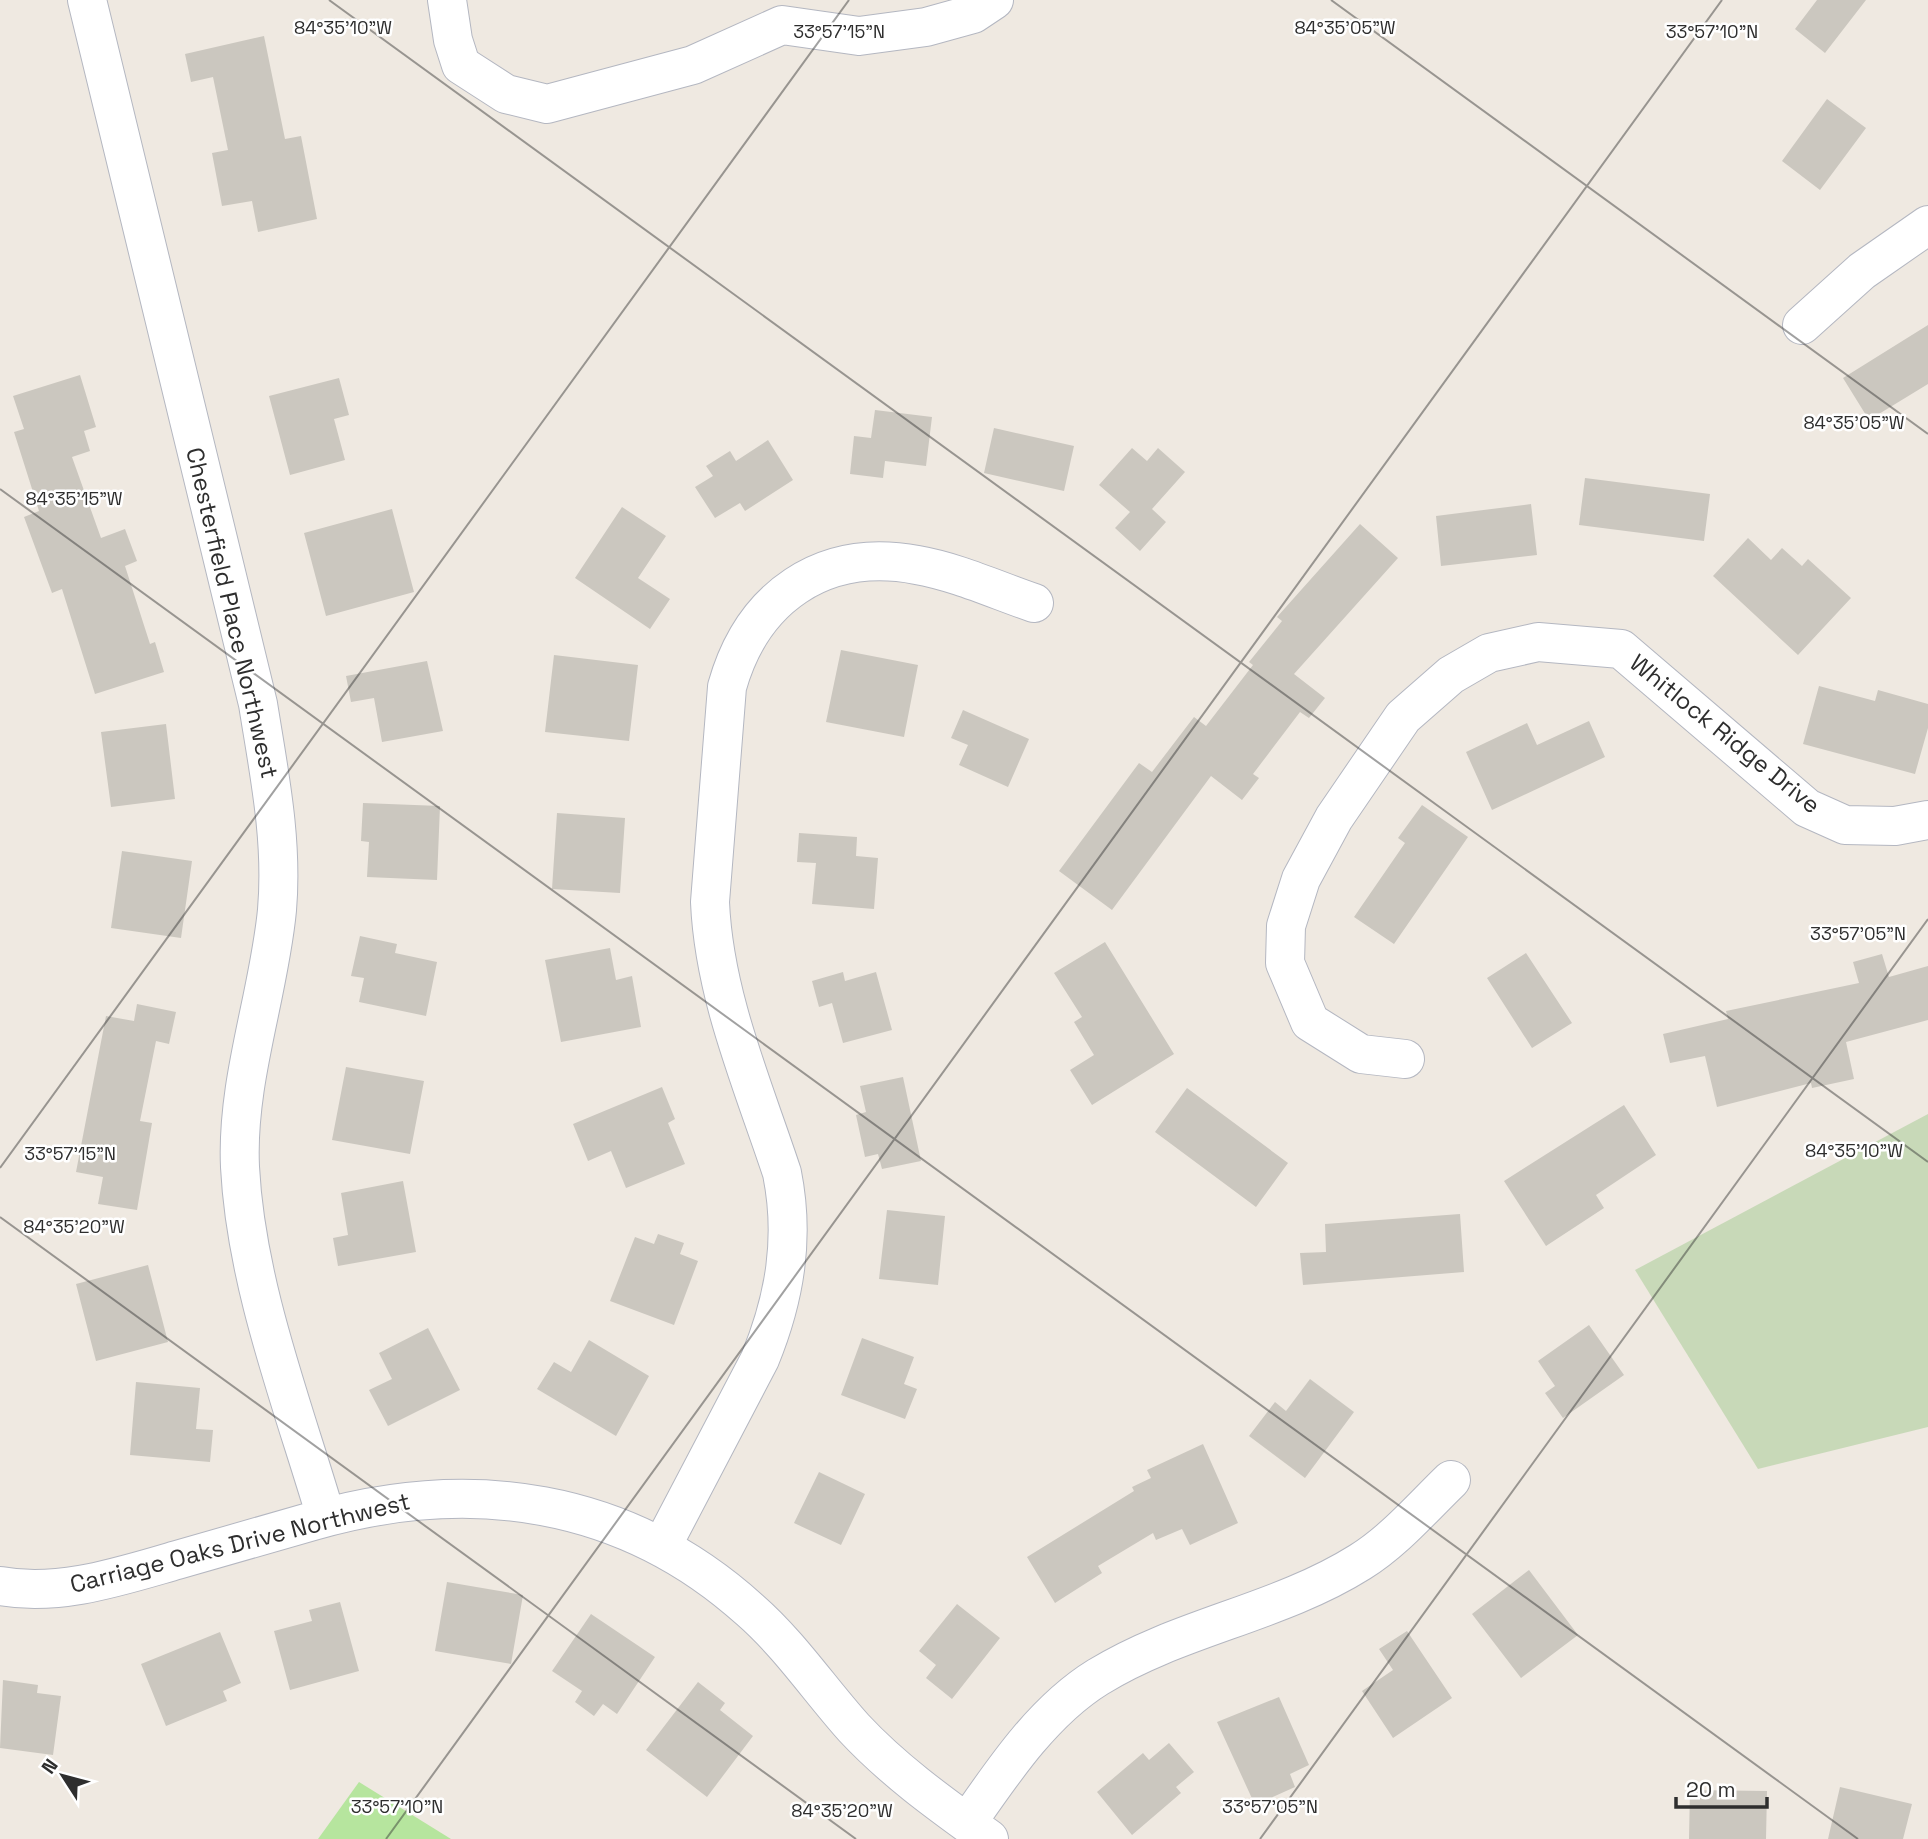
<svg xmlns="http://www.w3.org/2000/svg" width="1928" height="1839" font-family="'Space Grotesk',sans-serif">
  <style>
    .green { fill: #b6e59e }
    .cemetery { fill: #c8d9b8 }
    .building { fill: #cbc7bf }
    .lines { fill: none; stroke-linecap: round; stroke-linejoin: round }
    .minor-casing { stroke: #b4b7c1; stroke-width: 40 }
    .minor { stroke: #fff; stroke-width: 38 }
    .ticks { fill: none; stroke: #2e2e2e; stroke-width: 2; stroke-opacity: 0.45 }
    .labels { text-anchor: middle; stroke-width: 5; stroke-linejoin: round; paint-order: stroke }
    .street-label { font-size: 24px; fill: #2e2e2e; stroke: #fff }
    .ticks-label { font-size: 18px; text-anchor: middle; fill: #2e2e2e; stroke: #fff; stroke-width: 5; stroke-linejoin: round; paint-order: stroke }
  </style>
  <rect width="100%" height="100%" fill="#efe9e1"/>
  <!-- green -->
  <path class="green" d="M 359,1782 L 451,1839 L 318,1839 Z"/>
  <!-- cemetery -->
  <path class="cemetery" d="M 1928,1114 L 1928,1427 L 1758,1469 L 1635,1270 Z"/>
  <!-- building -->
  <path class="building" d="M 1817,0 L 1866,0 L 1825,53 L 1795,29 Z
    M 264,36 L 285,139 L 301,136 L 317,219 L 258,232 L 252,201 L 222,206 L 212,153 L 228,150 L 213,77 L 191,82 L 185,54 Z
    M 1827,99 L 1866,128 L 1820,190 L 1782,161 Z
    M 1928,325 L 1928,384 L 1869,420 L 1843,378 Z
    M 80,375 L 96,427 L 84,431 L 90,451 L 72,457 L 101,538 L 125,529 L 137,561 L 125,566 L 150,644 L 155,642 L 164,672 L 95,694 L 62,589 L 52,593 L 24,517 L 39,511 L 14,432 L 24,429 L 13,396 Z
    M 339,378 L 349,415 L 334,419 L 345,460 L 290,475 L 269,396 Z
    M 875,410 L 932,417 L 926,466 L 885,461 L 883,478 L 850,474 L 854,436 L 871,438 Z
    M 994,428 L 1074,446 L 1064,491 L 984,473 Z
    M 768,440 L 793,480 L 745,511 L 740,503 L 715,518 L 695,487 L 713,476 L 706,466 L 730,451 L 736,461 Z
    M 1132,448 L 1147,461 L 1158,448 L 1185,472 L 1152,509 L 1166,522 L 1140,551 L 1115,528 L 1130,512 L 1099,485 Z
    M 1585,478 L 1710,494 L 1704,541 L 1579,525 Z
    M 1531,504 L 1537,555 L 1441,566 L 1436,516 Z
    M 622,507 L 666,536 L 638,578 L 670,599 L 650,629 L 575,578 Z
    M 392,509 L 414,592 L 326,616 L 304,533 Z
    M 1360,524 L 1398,558 L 1294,674 L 1325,698 L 1309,718 L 1300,712 L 1253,774 L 1259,778 L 1242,800 L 1211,776 L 1112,910 L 1059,871 L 1139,763 L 1152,772 L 1194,717 L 1206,726 L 1253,665 L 1249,662 L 1282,621 L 1277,617 Z
    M 1748,538 L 1771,560 L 1782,548 L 1802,566 L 1808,559 L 1851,598 L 1798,655 L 1713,576 Z
    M 841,650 L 918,665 L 904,737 L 826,722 Z
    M 554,655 L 638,665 L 629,741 L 545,732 Z
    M 427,661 L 443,731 L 382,742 L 374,698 L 351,702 L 346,676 Z
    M 1819,686 L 1875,701 L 1878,690 L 1928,704 L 1928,728 L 1915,774 L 1803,744 Z
    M 963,710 L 1029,739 L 1008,787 L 959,765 L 968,745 L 951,738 Z
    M 1589,721 L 1605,757 L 1492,810 L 1466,752 L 1527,723 L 1537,745 Z
    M 166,724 L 175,799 L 111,807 L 101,732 Z
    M 363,803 L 440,806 L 437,880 L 367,877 L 369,842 L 361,841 Z
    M 1422,805 L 1468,837 L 1394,944 L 1354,917 L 1405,843 L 1398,838 Z
    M 557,813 L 625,818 L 620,893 L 552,889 Z
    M 799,833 L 857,837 L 856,856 L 878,858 L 874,909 L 812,904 L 816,863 L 797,862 Z
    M 122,851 L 192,861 L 181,938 L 111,928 Z
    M 360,936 L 397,944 L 395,953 L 437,962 L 426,1016 L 359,1002 L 364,978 L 351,976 Z
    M 1105,942 L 1174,1054 L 1092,1105 L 1070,1070 L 1094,1055 L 1074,1022 L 1082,1017 L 1054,973 Z
    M 610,948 L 616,980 L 632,976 L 641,1027 L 561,1042 L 545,960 Z
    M 1526,953 L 1572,1023 L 1532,1048 L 1487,978 Z
    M 1882,954 L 1889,977 L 1928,966 L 1928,1020 L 1846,1042 L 1854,1079 L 1812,1088 L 1811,1083 L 1717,1107 L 1705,1056 L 1670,1063 L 1663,1034 L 1728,1019 L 1726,1011 L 1859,983 L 1853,962 Z
    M 843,972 L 845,981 L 876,972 L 892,1030 L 843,1043 L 832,1003 L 819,1007 L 812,981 Z
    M 137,1004 L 176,1012 L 169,1044 L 156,1041 L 140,1121 L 152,1123 L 137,1210 L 98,1204 L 103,1177 L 76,1172 L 106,1016 L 134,1021 Z
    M 346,1067 L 424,1081 L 410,1154 L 332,1140 Z
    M 903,1077 L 921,1161 L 882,1169 L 878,1154 L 865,1157 L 856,1115 L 866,1112 L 860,1086 Z
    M 662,1087 L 675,1119 L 668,1123 L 685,1164 L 626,1188 L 611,1151 L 588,1161 L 573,1124 Z
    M 1187,1088 L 1288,1163 L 1256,1207 L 1155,1132 Z
    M 1624,1105 L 1656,1155 L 1596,1195 L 1604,1208 L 1546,1246 L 1504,1181 Z
    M 403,1181 L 416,1252 L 338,1266 L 333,1238 L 348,1235 L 341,1193 Z
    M 887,1210 L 945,1216 L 938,1285 L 879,1279 Z
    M 1460,1214 L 1464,1272 L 1303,1285 L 1300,1253 L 1326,1252 L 1325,1224 Z
    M 658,1234 L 684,1243 L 680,1254 L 698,1261 L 674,1325 L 610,1301 L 635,1237 L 654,1244 Z
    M 148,1265 L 168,1342 L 96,1361 L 76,1284 Z
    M 1589,1325 L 1624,1375 L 1563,1418 L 1545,1393 L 1555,1386 L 1538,1361 Z
    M 428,1328 L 460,1390 L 388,1426 L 369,1390 L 392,1379 L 379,1353 Z
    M 862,1338 L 914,1357 L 904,1384 L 917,1389 L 905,1419 L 841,1395 Z
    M 589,1340 L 649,1376 L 616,1436 L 537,1389 L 554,1362 L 571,1372 Z
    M 1310,1379 L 1354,1412 L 1305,1478 L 1249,1436 L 1275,1402 L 1286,1411 Z
    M 136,1382 L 200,1388 L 196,1429 L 213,1430 L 210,1462 L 130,1455 Z
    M 1203,1444 L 1238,1523 L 1190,1545 L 1182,1529 L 1156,1540 L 1153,1533 L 1098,1566 L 1102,1573 L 1055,1603 L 1027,1557 L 1134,1491 L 1132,1487 L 1151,1478 L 1147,1470 Z
    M 819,1472 L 865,1494 L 841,1545 L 794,1523 Z
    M 1529,1570 L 1578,1635 L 1521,1678 L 1472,1614 Z
    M 447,1582 L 523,1595 L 511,1664 L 435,1651 Z
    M 340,1602 L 359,1671 L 290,1690 L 274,1631 L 312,1621 L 309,1610 Z
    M 957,1604 L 1000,1638 L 952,1699 L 926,1678 L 936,1665 L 919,1651 Z
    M 591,1614 L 655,1657 L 617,1714 L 603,1704 L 594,1716 L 575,1702 L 582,1691 L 552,1671 Z
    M 1407,1631 L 1452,1698 L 1393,1738 L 1362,1691 L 1393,1670 L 1379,1649 Z
    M 220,1632 L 241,1683 L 223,1691 L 227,1701 L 166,1726 L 141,1664 Z
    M 3,1680 L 38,1685 L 37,1693 L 61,1696 L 53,1755 L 0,1748 Z
    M 698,1682 L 725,1703 L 720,1710 L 753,1736 L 707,1797 L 646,1750 Z
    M 1279,1697 L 1309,1765 L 1290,1774 L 1295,1787 L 1255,1805 L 1217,1722 Z
    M 1169,1743 L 1194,1772 L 1176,1787 L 1181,1793 L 1132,1835 L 1097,1792 L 1143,1753 L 1149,1760 Z
    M 1840,1787 L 1912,1804 L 1903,1839 L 1828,1839 Z
    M 1690,1790 L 1767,1791 L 1766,1839 L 1689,1839 Z"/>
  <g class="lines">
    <defs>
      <path id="minor" d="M 87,0 L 258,704 C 269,773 283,840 277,910 C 269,995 236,1080 240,1167 C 246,1285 293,1405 326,1517
        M 447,0 L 453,40 L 461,65 L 506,94 L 547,104 L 693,65 L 782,25 L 859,36 L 926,27 L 973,14 L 994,0
        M 1802,325 L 1862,271 L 1928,225
        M 1405,1059 L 1361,1054 L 1310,1022 L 1285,963 L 1286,926 L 1301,879 L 1334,818 L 1403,717 L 1451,675 L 1489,653 L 1538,642 L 1621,649 L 1807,808 L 1845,825 L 1895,826 L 1928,820
        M 662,1546 L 760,1359 C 785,1298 795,1238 782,1173 C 753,1085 714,996 710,902 L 727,687 C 752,598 822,547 917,565 C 957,572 996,590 1034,603
        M 0,1586 C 59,1597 121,1576 177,1560 C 222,1547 267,1534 313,1521 C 470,1476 625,1497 750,1610 C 790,1645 819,1689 854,1728 C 894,1771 942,1805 989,1839
        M 967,1823 C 1003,1771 1043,1711 1098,1677 C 1179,1627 1279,1613 1360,1562 C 1394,1541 1422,1508 1451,1480"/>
    </defs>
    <!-- minor casing -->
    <use href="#minor" class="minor-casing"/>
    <!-- minor -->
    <use href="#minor" class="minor"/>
  </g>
  <!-- ticks -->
  <path class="ticks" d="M 329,0 L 1928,1162M 1331,0 L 1928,434M 0,489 L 1858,1839M 0,1168 L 849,0M 0,1217 L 856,1839M 386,1839 L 1722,0M 1260,1839 L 1928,919"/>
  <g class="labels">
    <!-- street labels -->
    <g class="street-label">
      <text transform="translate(232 613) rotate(77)" y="8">Chesterfield Place Northwest</text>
      <text transform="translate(1725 734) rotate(39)" y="8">Whitlock Ridge Drive</text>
      <text transform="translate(240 1543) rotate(-14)" y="8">Carriage Oaks Drive Northwest</text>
    </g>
  </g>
  <g class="ticks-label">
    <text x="343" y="34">84°35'10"W</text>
    <text x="1345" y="34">84°35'05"W</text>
    <text x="839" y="38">33°57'15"N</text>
    <text x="1712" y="38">33°57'10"N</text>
    <text x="1854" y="429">84°35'05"W</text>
    <text x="74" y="505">84°35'15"W</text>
    <text x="1858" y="940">33°57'05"N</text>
    <text x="1854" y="1157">84°35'10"W</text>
    <text x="70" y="1160">33°57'15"N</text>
    <text x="74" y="1233">84°35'20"W</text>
    <text x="397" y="1813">33°57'10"N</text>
    <text x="1270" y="1813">33°57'05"N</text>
    <text x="842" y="1817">84°35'20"W</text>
  </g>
  <!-- north arrow -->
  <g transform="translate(63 1776) rotate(306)" stroke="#ffffff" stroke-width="5" paint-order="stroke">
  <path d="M0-5L12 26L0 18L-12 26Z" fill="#2e2e2e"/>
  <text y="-10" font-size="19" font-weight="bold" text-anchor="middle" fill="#2e2e2e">N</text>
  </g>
  <!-- scale -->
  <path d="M1676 1797v10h91v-10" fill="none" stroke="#2e2e2e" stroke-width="3.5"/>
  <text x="1686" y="1797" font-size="21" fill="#2e2e2e" stroke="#ffffff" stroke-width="5" paint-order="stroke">20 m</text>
</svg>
